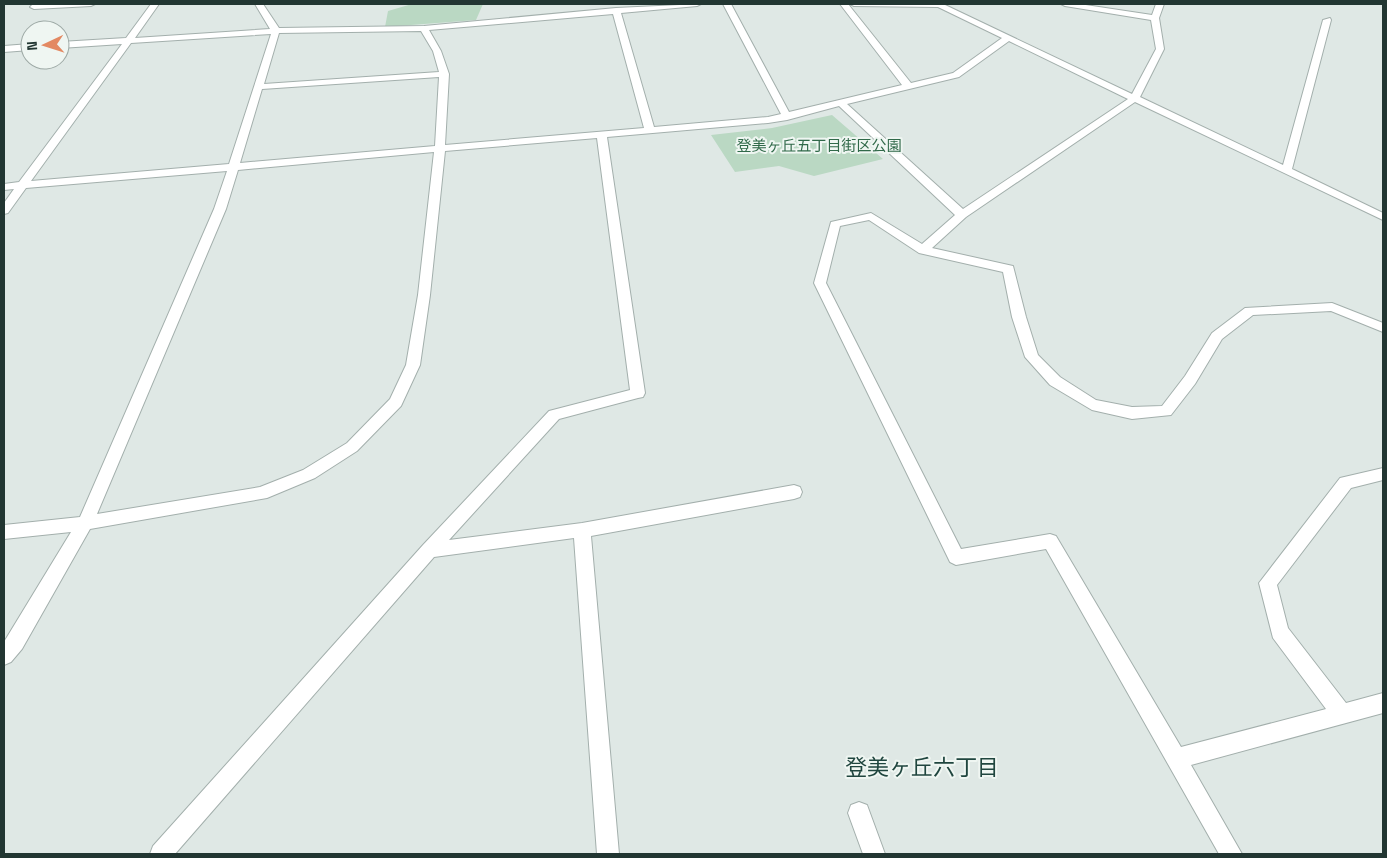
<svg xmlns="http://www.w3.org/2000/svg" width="1387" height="858" font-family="'Space Grotesk','Noto Sans JP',sans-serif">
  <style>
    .green { fill: #bad8c3 }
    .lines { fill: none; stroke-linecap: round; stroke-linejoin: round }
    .minor-casing { stroke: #a3afac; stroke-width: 2 }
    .minor { fill: #fff; fill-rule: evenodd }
    .labels { text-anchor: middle; stroke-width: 4; stroke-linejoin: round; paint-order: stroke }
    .far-park-label { font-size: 15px; fill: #306949; stroke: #eff6f2 }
    .near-neighbourhood-label { font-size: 22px; fill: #20463f; stroke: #eff6f2 }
  </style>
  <rect width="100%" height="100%" fill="#dfe8e5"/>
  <!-- green -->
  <path class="green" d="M 412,4 L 483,4 L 476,20 L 385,27 L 388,11 Z
    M 832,115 L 883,159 L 814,176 L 779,166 L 735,172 L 711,135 L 772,128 Z"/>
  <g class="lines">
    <defs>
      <path id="minor" d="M 33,4 L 95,4 L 91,6 L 34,9 L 30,7 Z
        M 151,4 L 159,4 L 135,38 L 270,29 L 255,4 L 263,4 L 279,28 L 424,26 L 616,8 L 701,4 L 697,6 L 621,13 L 654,127 L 768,117 L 781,114 L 723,4 L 731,4 L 789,112 L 902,85 L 840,4 L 848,4 L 911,83 L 953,73 L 1002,38 L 938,7 L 854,6 L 850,4 L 943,4 L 1132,94 L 1156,49 L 1151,20 L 1065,6 L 1061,4 L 1079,4 L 1152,15 L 1156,4 L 1164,4 L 1159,18 L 1164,49 L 1140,97 L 1283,165 L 1323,20 L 1330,18 L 1331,20 L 1292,169 L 1383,213 L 1383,220 L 1135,102 L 966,217 L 932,248 L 1013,266 L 1026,317 L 1038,355 L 1060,377 L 1096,400 L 1132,407 L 1162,406 L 1185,376 L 1212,333 L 1245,308 L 1332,303 L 1383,323 L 1383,332 L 1331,311 L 1253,315 L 1222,339 L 1195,384 L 1171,415 L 1132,419 L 1092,410 L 1050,385 L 1025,357 L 1012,317 L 1003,272 L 919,253 L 869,220 L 840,226 L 826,283 L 961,549 L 1050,534 L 1056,536 L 1181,747 L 1326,709 L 1273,638 L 1259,583 L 1340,478 L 1383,468 L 1383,480 L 1351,488 L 1277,585 L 1288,628 L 1346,703 L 1383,693 L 1383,713 L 1191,765 L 1242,854 L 1219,854 L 1046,549 L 956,565 L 950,562 L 814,283 L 831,222 L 871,213 L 922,244 L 955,215 L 839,106 L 787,120 L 768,123 L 607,137 L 645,393 L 643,397 L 638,398 L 559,419 L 449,540 L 582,523 L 794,485 L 800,487 L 802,492 L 800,497 L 794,499 L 591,536 L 619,854 L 597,854 L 574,538 L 434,557 L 175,854 L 150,854 L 153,846 L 423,545 L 549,411 L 630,390 L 597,138 L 445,151 L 430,295 L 420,365 L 401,406 L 357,451 L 315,478 L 267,498 L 90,529 L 22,649 L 11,662 L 4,665 L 4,642 L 71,532 L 4,539 L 4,525 L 80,517 L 214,209 L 227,171 L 26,188 L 8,213 L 4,214 L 4,203 L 14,189 L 4,190 L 4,184 L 19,182 L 122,44 L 60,48 L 60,42 L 126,38 ZM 613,14 L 644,128 L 445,145 L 449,74 L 441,51 L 429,30 ZM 421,31 L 433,51 L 439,72 L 264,84 L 279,33 ZM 271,34 L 229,164 L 31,181 L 131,43 ZM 1009,41 L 1128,99 L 963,209 L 847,104 L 959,77 ZM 439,77 L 435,146 L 240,163 L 262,89 ZM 434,152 L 418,295 L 406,365 L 390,399 L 347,443 L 303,470 L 260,487 L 97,514 L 226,209 L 238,170 Z
        M 30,44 L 30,50 L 4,52 L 4,46 Z
        M 859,802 L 867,805 L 885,854 L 863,854 L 848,813 L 851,805 Z"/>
    </defs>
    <!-- minor casing -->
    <use href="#minor" class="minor-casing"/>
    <!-- minor -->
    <use href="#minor" class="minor"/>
  </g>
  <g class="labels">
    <!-- far-park labels -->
    <g class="far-park-label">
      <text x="819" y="151">登美ヶ丘五丁目街区公園</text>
    </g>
    <!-- near-neighbourhood labels -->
    <g class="near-neighbourhood-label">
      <text x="922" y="775">登美ヶ丘六丁目</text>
    </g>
  </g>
  <!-- border -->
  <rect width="1387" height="858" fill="none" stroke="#223632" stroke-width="10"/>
  <!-- north arrow -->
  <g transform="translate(45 45) rotate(266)"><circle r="24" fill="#eff6f2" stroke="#9da9a5"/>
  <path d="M0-4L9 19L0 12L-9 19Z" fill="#e38962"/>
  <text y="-8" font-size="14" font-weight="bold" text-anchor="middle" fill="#223632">N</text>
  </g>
</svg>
